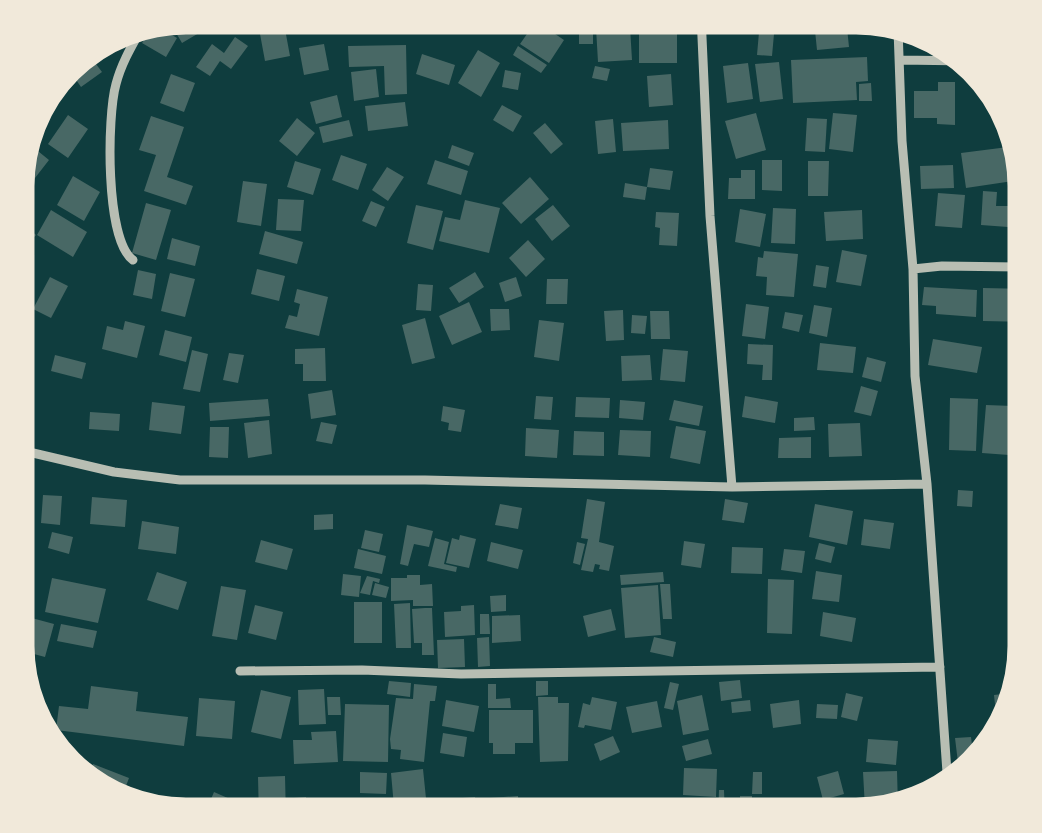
<svg xmlns="http://www.w3.org/2000/svg" width="1042" height="833" font-family="'DejaVu Sans',sans-serif">
  <style>
    .building { fill: #486865 }
    .lines { fill: none; stroke-linecap: round; stroke-linejoin: round }
    .minor { stroke: #b8beb3; stroke-width: 9 }
    .rim { fill: none; stroke: #f1e9da; stroke-width: 5 }
  </style>
  <rect width="100%" height="100%" fill="#0f3d3e"/>
  <!-- building -->
  <path class="building" d="M 188,15 L 199,33 L 182,43 L 169,21 Z
    M 265,15 L 287,15 L 288,22 L 265,23 Z
    M 299,15 L 318,15 L 316,32 L 298,31 Z
    M 340,15 L 356,15 L 352,33 L 336,29 Z
    M 367,15 L 394,15 L 390,28 L 365,21 Z
    M 492,15 L 525,15 L 528,17 L 522,32 L 490,18 Z
    M 595,15 L 626,15 L 626,21 L 594,20 Z
    M 846,18 L 849,47 L 817,50 L 814,21 Z
    M 536,21 L 564,40 L 549,63 L 520,44 Z
    M 639,25 L 677,25 L 677,63 L 639,63 Z
    M 157,26 L 177,38 L 166,57 L 142,43 L 152,28 Z
    M 630,27 L 632,60 L 598,62 L 596,28 Z
    M 579,28 L 593,28 L 593,44 L 579,44 Z
    M 285,29 L 290,56 L 265,61 L 260,34 Z
    M 759,32 L 774,34 L 772,56 L 757,55 Z
    M 235,37 L 248,46 L 231,69 L 220,61 L 210,76 L 196,67 L 212,44 L 224,53 Z
    M 324,44 L 329,70 L 304,75 L 299,48 Z
    M 406,45 L 407,94 L 385,95 L 384,66 L 349,67 L 348,46 Z
    M 518,46 L 547,65 L 541,73 L 513,55 Z
    M 478,50 L 500,63 L 481,97 L 458,83 Z
    M 422,54 L 455,65 L 449,85 L 416,74 Z
    M 90,56 L 102,72 L 81,87 L 70,71 Z
    M 867,57 L 868,81 L 856,82 L 857,100 L 793,103 L 791,60 Z
    M 779,62 L 783,99 L 760,102 L 755,64 Z
    M 748,63 L 753,99 L 727,103 L 723,66 Z
    M 595,66 L 610,69 L 607,81 L 592,78 Z
    M 376,69 L 379,97 L 354,101 L 351,72 Z
    M 505,70 L 521,73 L 518,90 L 502,87 Z
    M 171,74 L 195,83 L 184,112 L 160,103 Z
    M 671,74 L 673,105 L 649,107 L 647,76 Z
    M 938,82 L 955,82 L 955,125 L 937,124 L 937,118 L 914,118 L 914,91 L 938,91 Z
    M 871,83 L 872,101 L 859,101 L 859,84 Z
    M 337,95 L 342,117 L 316,124 L 310,102 Z
    M 405,102 L 408,126 L 368,131 L 365,106 Z
    M 502,105 L 522,116 L 513,132 L 493,120 Z
    M 756,113 L 766,150 L 736,159 L 725,121 Z
    M 833,113 L 857,115 L 853,152 L 829,149 Z
    M 68,115 L 88,129 L 68,158 L 48,144 Z
    M 151,116 L 184,127 L 167,177 L 193,186 L 186,205 L 144,191 L 156,155 L 139,150 Z
    M 297,118 L 315,133 L 297,156 L 279,141 Z
    M 807,118 L 827,119 L 825,152 L 805,151 Z
    M 613,119 L 616,152 L 598,154 L 595,121 Z
    M 349,120 L 353,136 L 323,143 L 319,127 Z
    M 668,120 L 669,149 L 623,151 L 621,123 Z
    M 545,123 L 563,144 L 551,154 L 533,133 Z
    M 28,143 L 49,160 L 28,187 L 17,178 L 17,163 Z
    M 452,145 L 474,153 L 469,166 L 448,158 Z
    M 1008,147 L 1013,181 L 966,188 L 961,153 Z
    M 341,155 L 367,164 L 358,190 L 332,180 Z
    M 435,160 L 468,171 L 461,195 L 427,184 Z
    M 762,160 L 782,160 L 782,191 L 762,190 Z
    M 295,161 L 321,169 L 313,195 L 287,187 Z
    M 808,161 L 829,161 L 828,196 L 808,196 Z
    M 953,165 L 954,188 L 921,189 L 920,166 Z
    M 387,167 L 404,177 L 388,201 L 372,190 Z
    M 650,168 L 673,171 L 670,190 L 647,187 Z
    M 741,170 L 755,170 L 755,199 L 728,199 L 729,178 L 741,178 Z
    M 73,176 L 100,192 L 84,221 L 57,205 Z
    M 530,177 L 549,199 L 521,224 L 502,203 Z
    M 243,181 L 267,184 L 261,226 L 237,222 Z
    M 625,183 L 647,187 L 645,200 L 623,197 Z
    M 983,191 L 997,192 L 996,206 L 1009,206 L 1008,227 L 981,225 Z
    M 938,193 L 965,195 L 962,228 L 935,226 Z
    M 278,199 L 304,200 L 301,231 L 276,230 Z
    M 465,200 L 500,208 L 489,253 L 439,241 L 445,217 L 460,220 Z
    M 371,201 L 385,207 L 376,227 L 362,221 Z
    M 146,203 L 171,210 L 156,260 L 132,253 Z
    M 416,205 L 443,211 L 433,250 L 407,243 Z
    M 553,205 L 570,226 L 552,241 L 535,219 Z
    M 773,208 L 796,209 L 795,244 L 771,243 Z
    M 740,209 L 766,214 L 760,247 L 735,242 Z
    M 51,210 L 87,232 L 73,257 L 37,235 Z
    M 862,210 L 863,239 L 826,241 L 824,212 Z
    M 656,212 L 679,213 L 677,246 L 659,245 L 660,228 L 655,227 Z
    M 16,217 L 36,235 L 16,256 Z
    M 265,231 L 303,242 L 297,264 L 259,254 Z
    M 172,238 L 200,246 L 195,266 L 167,259 Z
    M 528,240 L 545,259 L 526,277 L 509,258 Z
    M 842,250 L 867,255 L 861,286 L 836,282 Z
    M 764,251 L 798,254 L 794,297 L 766,295 L 767,277 L 756,276 L 758,257 L 763,258 Z
    M 816,265 L 829,267 L 826,288 L 813,286 Z
    M 257,269 L 285,276 L 279,301 L 251,294 Z
    M 138,270 L 156,274 L 152,299 L 133,295 Z
    M 475,272 L 484,287 L 459,303 L 449,288 Z
    M 170,273 L 195,279 L 185,317 L 161,311 Z
    M 50,277 L 68,286 L 51,318 L 33,309 Z
    M 516,277 L 522,296 L 505,302 L 499,283 Z
    M 547,279 L 568,279 L 567,304 L 546,304 Z
    M 418,284 L 433,285 L 431,311 L 416,310 Z
    M 924,287 L 977,290 L 976,317 L 936,314 L 936,306 L 922,305 Z
    M 983,288 L 1025,289 L 1024,322 L 983,321 Z
    M 297,289 L 328,297 L 319,336 L 285,328 L 289,315 L 297,317 L 300,304 L 294,302 Z
    M 469,302 L 482,332 L 452,345 L 439,316 Z
    M 746,304 L 769,307 L 765,339 L 742,336 Z
    M 814,305 L 832,308 L 827,337 L 809,333 Z
    M 490,309 L 509,309 L 510,330 L 491,331 Z
    M 623,310 L 624,340 L 606,341 L 604,311 Z
    M 650,311 L 669,311 L 670,339 L 651,339 Z
    M 785,312 L 803,315 L 799,332 L 782,328 Z
    M 632,315 L 647,316 L 645,334 L 631,333 Z
    M 425,318 L 435,358 L 412,364 L 402,325 Z
    M 539,320 L 564,323 L 559,361 L 534,357 Z
    M 125,321 L 145,326 L 137,358 L 102,349 L 107,326 L 123,330 Z
    M 165,330 L 192,337 L 186,362 L 159,355 Z
    M 933,339 L 982,347 L 977,373 L 928,365 Z
    M 820,343 L 856,347 L 853,373 L 817,370 Z
    M 748,344 L 773,345 L 772,380 L 762,380 L 763,365 L 747,364 Z
    M 325,348 L 326,381 L 303,381 L 303,364 L 295,364 L 295,349 Z
    M 663,349 L 688,351 L 685,382 L 660,380 Z
    M 192,350 L 208,354 L 200,392 L 183,389 Z
    M 229,353 L 244,355 L 238,383 L 223,380 Z
    M 55,355 L 86,363 L 82,379 L 51,371 Z
    M 650,355 L 652,380 L 622,381 L 621,356 Z
    M 867,357 L 886,362 L 881,382 L 862,377 Z
    M 861,386 L 878,391 L 871,416 L 854,412 Z
    M 332,390 L 336,415 L 311,419 L 308,394 Z
    M 536,396 L 553,397 L 551,420 L 534,419 Z
    M 745,396 L 778,402 L 775,423 L 742,417 Z
    M 576,397 L 610,398 L 609,418 L 575,417 Z
    M 950,398 L 978,399 L 976,451 L 949,450 Z
    M 268,399 L 270,416 L 210,421 L 209,403 Z
    M 620,400 L 645,402 L 643,420 L 619,418 Z
    M 674,400 L 703,406 L 699,426 L 669,420 Z
    M 152,402 L 185,406 L 181,434 L 149,430 Z
    M 986,405 L 1013,406 L 1009,455 L 982,453 Z
    M 443,406 L 465,410 L 461,432 L 448,430 L 449,423 L 441,421 Z
    M 90,412 L 120,414 L 119,431 L 89,429 Z
    M 814,417 L 815,430 L 794,431 L 794,418 Z
    M 269,420 L 272,454 L 248,458 L 244,423 Z
    M 321,422 L 337,425 L 332,444 L 316,441 Z
    M 860,423 L 862,456 L 829,457 L 828,424 Z
    M 676,426 L 706,431 L 700,464 L 670,458 Z
    M 210,427 L 229,427 L 228,458 L 209,457 Z
    M 526,428 L 559,430 L 557,458 L 525,456 Z
    M 620,430 L 651,431 L 650,457 L 618,455 Z
    M 574,431 L 604,432 L 604,456 L 573,455 Z
    M 811,437 L 811,458 L 778,458 L 779,438 Z
    M 958,490 L 973,491 L 972,507 L 957,506 Z
    M 43,495 L 62,496 L 60,525 L 41,523 Z
    M 92,497 L 127,500 L 125,527 L 90,524 Z
    M 587,499 L 605,502 L 599,542 L 614,546 L 609,571 L 599,569 L 600,565 L 595,564 L 593,572 L 581,570 L 588,539 L 581,538 Z
    M 725,499 L 748,503 L 744,523 L 722,520 Z
    M 500,504 L 522,508 L 518,529 L 495,525 Z
    M 815,504 L 853,511 L 847,545 L 809,537 Z
    M 333,514 L 333,529 L 314,530 L 314,515 Z
    M 864,519 L 894,523 L 890,549 L 861,545 Z
    M 142,521 L 179,527 L 176,554 L 138,549 Z
    M 407,525 L 433,531 L 429,547 L 414,544 L 408,566 L 400,564 Z
    M 365,530 L 383,534 L 379,552 L 361,548 Z
    M 52,532 L 73,537 L 69,554 L 48,548 Z
    M 460,535 L 476,539 L 469,568 L 446,563 L 452,538 L 459,540 Z
    M 435,538 L 449,542 L 444,564 L 457,567 L 456,572 L 428,566 Z
    M 261,540 L 293,549 L 287,570 L 255,562 Z
    M 684,541 L 705,544 L 701,568 L 681,565 Z
    M 491,542 L 523,550 L 518,569 L 487,561 Z
    M 577,542 L 585,544 L 580,565 L 573,563 Z
    M 819,543 L 835,547 L 831,563 L 815,559 Z
    M 732,547 L 763,548 L 762,574 L 731,573 Z
    M 358,549 L 386,556 L 382,574 L 354,568 Z
    M 784,549 L 805,551 L 802,573 L 781,570 Z
    M 816,571 L 842,575 L 839,602 L 812,599 Z
    M 157,572 L 187,582 L 178,610 L 147,600 Z
    M 663,572 L 664,582 L 621,585 L 620,575 Z
    M 343,574 L 361,576 L 359,597 L 341,595 Z
    M 407,575 L 420,575 L 420,585 L 432,584 L 433,606 L 413,606 L 413,600 L 391,601 L 391,578 L 407,578 Z
    M 367,576 L 380,579 L 379,583 L 373,581 L 370,595 L 360,593 Z
    M 52,578 L 106,589 L 98,623 L 45,612 Z
    M 768,579 L 794,580 L 792,634 L 767,633 Z
    M 375,583 L 389,587 L 386,598 L 372,595 Z
    M 660,584 L 670,584 L 672,619 L 663,619 Z
    M 658,585 L 661,635 L 625,638 L 621,588 Z
    M 221,586 L 246,590 L 237,640 L 212,636 Z
    M 506,595 L 506,611 L 491,612 L 490,596 Z
    M 354,602 L 382,602 L 382,643 L 354,643 Z
    M 410,603 L 411,648 L 396,648 L 394,604 Z
    M 255,605 L 283,612 L 276,640 L 248,633 Z
    M 474,605 L 475,635 L 445,637 L 444,612 L 461,611 L 461,606 Z
    M 425,608 L 432,608 L 434,655 L 422,655 L 422,643 L 414,643 L 412,609 Z
    M 611,609 L 616,630 L 588,637 L 583,616 Z
    M 823,612 L 856,618 L 852,642 L 820,636 Z
    M 480,614 L 489,614 L 490,634 L 480,634 Z
    M 520,615 L 521,641 L 492,643 L 492,616 Z
    M 28,617 L 54,624 L 45,657 L 19,650 Z
    M 61,624 L 97,631 L 93,648 L 57,641 Z
    M 489,637 L 490,666 L 478,667 L 477,638 Z
    M 654,637 L 676,642 L 673,657 L 650,652 Z
    M 464,639 L 465,667 L 438,668 L 437,640 Z
    M 740,680 L 742,698 L 721,701 L 719,682 Z
    M 389,681 L 411,683 L 410,697 L 387,694 Z
    M 536,681 L 548,681 L 548,695 L 536,696 Z
    M 670,682 L 679,684 L 673,710 L 664,708 Z
    M 414,684 L 437,686 L 435,701 L 430,701 L 424,762 L 400,759 L 401,750 L 391,749 L 390,739 L 396,698 L 413,699 Z
    M 488,684 L 496,684 L 496,699 L 510,698 L 511,708 L 488,708 Z
    M 91,686 L 138,692 L 136,711 L 188,717 L 184,746 L 56,730 L 59,706 L 88,709 Z
    M 324,689 L 326,724 L 299,725 L 298,690 Z
    M 261,690 L 291,697 L 281,739 L 251,732 Z
    M 846,693 L 863,697 L 857,721 L 841,717 Z
    M 1011,693 L 1003,712 L 997,724 L 994,695 Z
    M 702,695 L 709,730 L 683,735 L 677,701 Z
    M 327,697 L 340,697 L 341,715 L 328,715 Z
    M 538,697 L 558,697 L 558,703 L 569,703 L 568,761 L 540,762 Z
    M 592,697 L 617,702 L 611,730 L 585,725 L 584,728 L 578,727 L 583,703 L 590,705 Z
    M 199,698 L 235,701 L 232,739 L 196,736 Z
    M 446,700 L 479,706 L 474,732 L 442,726 Z
    M 750,700 L 751,711 L 732,713 L 731,702 Z
    M 799,700 L 801,724 L 773,728 L 770,704 Z
    M 657,701 L 662,727 L 632,733 L 626,707 Z
    M 345,704 L 389,705 L 388,762 L 343,761 Z
    M 817,704 L 838,705 L 837,719 L 816,718 Z
    M 489,710 L 533,710 L 533,743 L 515,743 L 515,754 L 493,754 L 493,743 L 489,743 Z
    M 336,731 L 338,762 L 294,764 L 293,740 L 312,740 L 311,732 Z
    M 443,733 L 467,737 L 464,757 L 440,753 Z
    M 613,736 L 620,752 L 600,761 L 594,744 Z
    M 971,737 L 975,769 L 960,779 L 955,738 Z
    M 708,739 L 712,754 L 686,761 L 682,746 Z
    M 868,739 L 898,741 L 896,765 L 866,762 Z
    M 93,764 L 129,778 L 123,794 L 88,778 Z
    M 684,768 L 717,769 L 716,797 L 683,795 Z
    M 423,769 L 428,818 L 395,818 L 391,773 Z
    M 838,771 L 844,794 L 823,800 L 817,777 Z
    M 897,771 L 898,807 L 865,808 L 863,772 Z
    M 360,772 L 387,773 L 386,794 L 360,793 Z
    M 753,772 L 762,772 L 762,794 L 752,794 Z
    M 285,776 L 286,818 L 259,818 L 258,777 Z
    M 719,790 L 724,790 L 725,818 L 718,818 Z
    M 214,792 L 246,806 L 241,818 L 203,818 Z
    M 518,796 L 519,813 L 491,816 L 490,798 Z
    M 740,796 L 752,796 L 752,802 L 760,802 L 760,818 L 728,818 L 728,802 L 740,802 Z
    M 306,797 L 307,818 L 296,818 L 294,798 Z
    M 475,797 L 477,818 L 439,818 L 437,800 Z
    M 332,798 L 333,802 L 338,802 L 339,818 L 309,818 L 308,800 Z
    M 675,798 L 709,799 L 709,818 L 675,818 Z
    M 564,800 L 565,815 L 536,817 L 536,802 Z
    M 799,801 L 801,818 L 769,818 L 767,804 Z
    M 851,802 L 852,818 L 822,818 L 821,805 Z"/>
  <g class="lines">
    <!-- minor -->
    <path class="minor" d="M 701,15 L 710,216 L 732,487
      M 898,29 L 902,141 L 913,269 L 915,376 L 927,484 L 948,787
      M 900,60 L 969,61
      M 133,260 C 105,240 107,116 116,84 C 121,65 130,49 139,33
      M 913,269 L 942,266 L 1027,267
      M 16,449 L 114,472 L 180,480 L 425,480 L 732,487 L 927,484
      M 240,671 L 362,670 L 461,674 L 940,667"/>
  </g>
  <!-- crop -->
  <path d="M0 0H1042V833H0ZM186 32H856A154 154 0 0 1 1010 186V646A154 154 0 0 1 856 800H186A154 154 0 0 1 32 646V186A154 154 0 0 1 186 32Z" fill="#f1e9da" fill-rule="evenodd"/>
  <path class="rim" d="M186 32H856A154 154 0 0 1 1010 186V646A154 154 0 0 1 856 800H186A154 154 0 0 1 32 646V186A154 154 0 0 1 186 32Z"/>
</svg>
